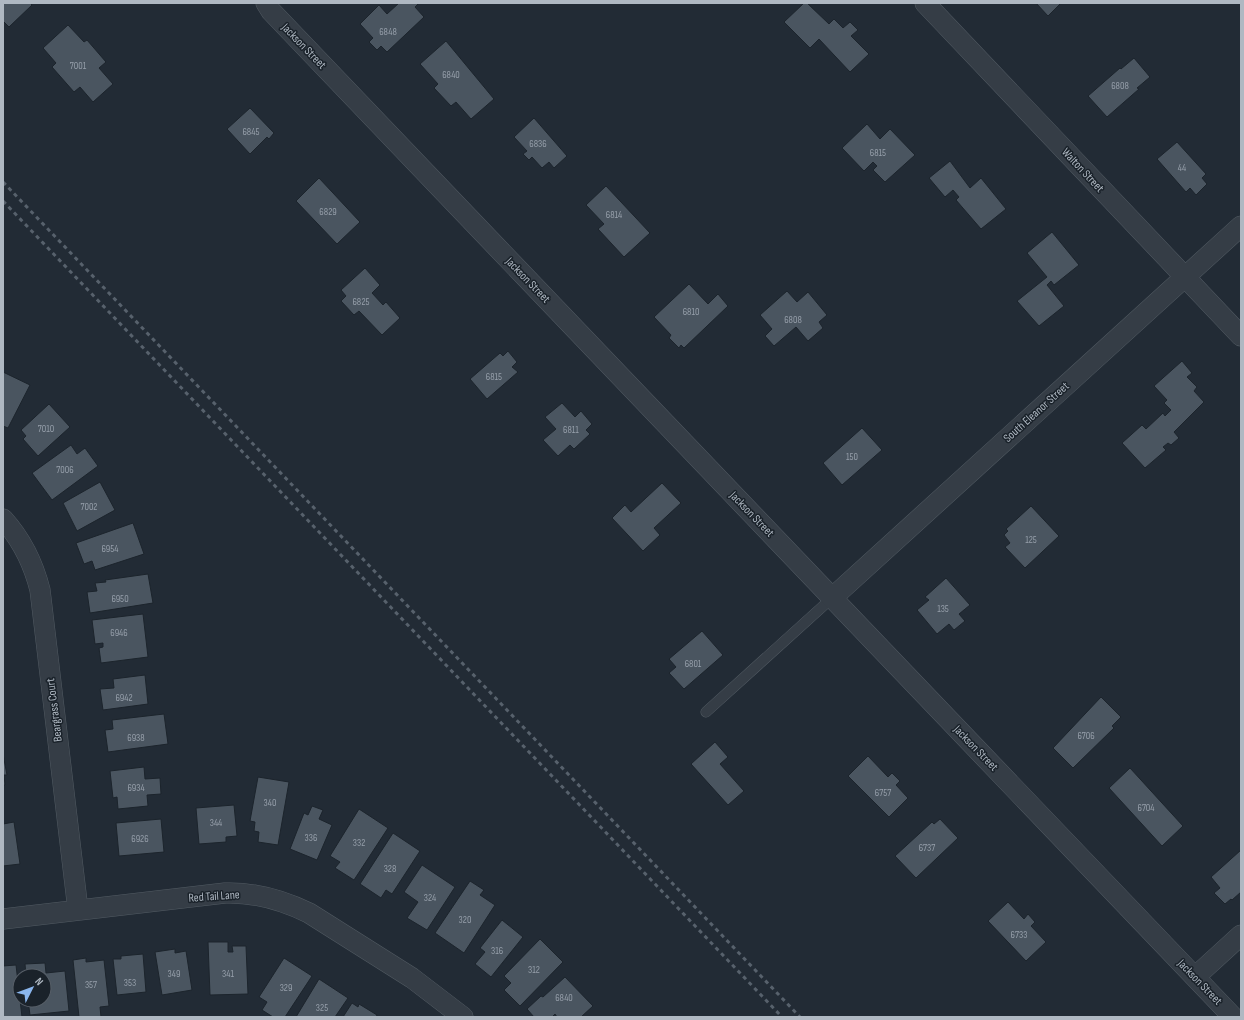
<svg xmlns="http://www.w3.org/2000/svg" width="1244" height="1020" font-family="'Sofia Sans Condensed',sans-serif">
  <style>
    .building { fill: #4a5560; stroke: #1c242c }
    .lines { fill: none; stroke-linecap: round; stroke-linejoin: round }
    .service-casing { stroke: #525b63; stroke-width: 11 }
    .minor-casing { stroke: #525b63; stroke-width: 21 }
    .service { stroke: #353d46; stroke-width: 10 }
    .minor { stroke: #353d46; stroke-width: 20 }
    .rail { stroke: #57616c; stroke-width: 3; stroke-dasharray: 4 4; stroke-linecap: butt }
    .labels { text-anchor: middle; stroke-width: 3; stroke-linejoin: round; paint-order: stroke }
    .number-label { font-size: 10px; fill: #969faa }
    .street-label { font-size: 12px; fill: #afb8c2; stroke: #1a222a }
  </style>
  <rect width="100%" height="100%" fill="#222b35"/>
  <!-- building -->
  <path class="building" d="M 3,3 L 30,3 L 32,5 L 9,27 L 3,21 Z
    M 399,3 L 419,3 L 415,7 L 424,17 L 387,52 L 381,46 L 377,50 L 369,42 L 373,38 L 360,24 L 379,5 L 387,14 Z
    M 804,3 L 807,3 L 829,24 L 834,19 L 843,28 L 850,22 L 858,30 L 851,36 L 869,54 L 850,72 L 819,39 L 810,48 L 784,22 Z
    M 1036,3 L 1061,3 L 1048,16 Z
    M 68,25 L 84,42 L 87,40 L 106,62 L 99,68 L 113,84 L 93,102 L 80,87 L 74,92 L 52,67 L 56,63 L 43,48 Z
    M 446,41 L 494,99 L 471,119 L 456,102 L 451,106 L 434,88 L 438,84 L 420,64 Z
    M 1134,58 L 1150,77 L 1137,88 L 1139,89 L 1107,117 L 1088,96 L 1120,68 L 1121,69 Z
    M 250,108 L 274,133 L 269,139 L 267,137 L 250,154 L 227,129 Z
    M 534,118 L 567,156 L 554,168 L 549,162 L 542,168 L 532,157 L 529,160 L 523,154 L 527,151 L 514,137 Z
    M 867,124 L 880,139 L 890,129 L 915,155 L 885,182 L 873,170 L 877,166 L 873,162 L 864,171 L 842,148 Z
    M 1177,142 L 1206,174 L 1202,178 L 1207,184 L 1196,195 L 1190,188 L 1186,192 L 1157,159 Z
    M 950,161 L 970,188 L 981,178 L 1006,209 L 981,229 L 956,200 L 959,197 L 953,190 L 945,197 L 929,178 Z
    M 319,178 L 360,222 L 337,244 L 296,201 Z
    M 606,186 L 650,233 L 624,257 L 598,229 L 604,224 L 586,205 Z
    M 1052,232 L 1079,265 L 1054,285 L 1051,281 L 1047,285 L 1064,306 L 1039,326 L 1017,301 L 1047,277 L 1027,253 Z
    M 365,268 L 380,285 L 372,293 L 383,305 L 386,302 L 400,318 L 382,335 L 359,311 L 354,315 L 341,301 L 346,296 L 341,290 Z
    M 689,284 L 708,304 L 718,294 L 728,306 L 684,348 L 681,345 L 679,348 L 669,338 L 671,335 L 654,317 Z
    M 787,291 L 797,302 L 808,292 L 827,315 L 819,322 L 823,328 L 808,341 L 796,327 L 774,346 L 765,336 L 772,329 L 760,315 Z
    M 508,351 L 517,362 L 512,367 L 518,372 L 487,399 L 470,379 L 500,353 L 503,356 Z
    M 1182,361 L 1192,373 L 1187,377 L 1197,387 L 1194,391 L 1204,402 L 1174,432 L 1179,438 L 1171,445 L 1168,443 L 1163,447 L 1166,450 L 1145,468 L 1122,443 L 1142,425 L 1146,429 L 1163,413 L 1165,416 L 1171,410 L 1164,403 L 1167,400 L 1154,386 Z
    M 3,372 L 30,385 L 8,428 L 3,426 Z
    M 562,403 L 575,417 L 581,411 L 592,424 L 586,430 L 590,434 L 574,449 L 570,445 L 558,456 L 543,440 L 556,429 L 545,417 Z
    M 49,404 L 70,427 L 38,456 L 23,439 L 26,436 L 21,430 Z
    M 862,428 L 882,450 L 842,485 L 823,463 Z
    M 71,445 L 77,454 L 85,448 L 98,466 L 52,500 L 32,473 Z
    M 100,482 L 115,510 L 77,531 L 63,503 Z
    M 662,483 L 681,503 L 654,528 L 660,535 L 643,551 L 612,518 L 625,505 L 631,512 Z
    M 1031,506 L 1059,536 L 1025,568 L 1005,547 L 1010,543 L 1004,535 L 1008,531 L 1006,529 Z
    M 133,523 L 144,554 L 95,570 L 92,561 L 84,564 L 76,543 Z
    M 148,574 L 153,603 L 90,613 L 87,592 L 97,591 L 95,583 L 106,582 L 105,580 Z
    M 946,578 L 970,605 L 959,614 L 965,621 L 954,630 L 949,624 L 937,634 L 917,610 L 929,600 L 925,597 Z
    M 143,614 L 148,657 L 101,663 L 99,648 L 103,647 L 103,643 L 95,644 L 92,620 Z
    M 702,631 L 723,655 L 684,689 L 669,673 L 676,667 L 669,659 Z
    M 145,675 L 148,704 L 103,710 L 100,689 L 114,688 L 113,679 Z
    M 1101,697 L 1121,717 L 1112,726 L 1114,728 L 1073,768 L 1053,748 Z
    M 164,714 L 168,744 L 108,752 L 105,730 L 113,729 L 112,720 Z
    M 715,742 L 728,757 L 720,764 L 744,791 L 728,805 L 691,764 Z
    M 3,754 L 7,775 L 4,775 L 5,785 L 3,785 Z
    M 868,756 L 888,777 L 892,773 L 900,781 L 896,785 L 908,798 L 889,817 L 848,776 Z
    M 144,767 L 145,779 L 160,778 L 161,794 L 147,795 L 148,806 L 118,809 L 117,797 L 113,798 L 110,771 Z
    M 1130,768 L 1183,826 L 1162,846 L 1109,788 Z
    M 258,777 L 289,782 L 278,845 L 258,842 L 259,832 L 254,831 L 255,822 L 250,821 Z
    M 234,805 L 237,836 L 226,837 L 226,842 L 199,844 L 196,808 Z
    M 312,806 L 323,810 L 319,819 L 332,825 L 317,860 L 290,849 L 304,813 L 308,815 Z
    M 359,809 L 388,828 L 354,880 L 335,868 L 340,862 L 330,856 Z
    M 161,819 L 164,852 L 119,856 L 116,823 Z
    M 940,819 L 958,838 L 916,878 L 895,856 L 932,822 L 934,824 Z
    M 14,822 L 20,864 L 3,866 L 3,824 Z
    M 393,833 L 420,851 L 392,894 L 386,890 L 381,898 L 360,884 Z
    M 1241,850 L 1241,892 L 1232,900 L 1231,899 L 1225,904 L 1214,893 L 1220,888 L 1211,877 Z
    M 422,865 L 455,887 L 427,930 L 407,918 L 418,902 L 404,892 Z
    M 470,881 L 484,890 L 480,895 L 495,905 L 464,953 L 435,933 Z
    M 1008,902 L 1024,919 L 1028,914 L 1035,922 L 1031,926 L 1046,942 L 1026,961 L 988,921 Z
    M 502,920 L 523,937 L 491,977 L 475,964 L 485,952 L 480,948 Z
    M 540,939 L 563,962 L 520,1006 L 504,990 L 511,983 L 504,976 Z
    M 208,942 L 228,942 L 228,952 L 233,952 L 232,946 L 246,946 L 248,994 L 210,995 Z
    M 175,949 L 175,953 L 186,951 L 192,990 L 162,995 L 155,952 Z
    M 143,954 L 146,992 L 117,995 L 113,959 L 121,959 L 121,956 Z
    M 86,958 L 86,962 L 104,960 L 109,1006 L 100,1007 L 101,1017 L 79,1017 L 73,960 Z
    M 284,958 L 312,976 L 285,1017 L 273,1017 L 262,1010 L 267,1002 L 259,997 Z
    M 45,963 L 46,973 L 65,971 L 69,1011 L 30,1015 L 28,1000 L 44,1000 L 44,976 L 26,976 L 25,964 Z
    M 16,965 L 22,1017 L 3,1017 L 3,966 Z
    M 565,977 L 593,1006 L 581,1017 L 557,1017 L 555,1014 L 552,1017 L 534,1017 L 527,1009 L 541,996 L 543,997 Z
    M 319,979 L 348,998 L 335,1017 L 296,1017 Z
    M 352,1003 L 358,1007 L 359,1004 L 377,1015 L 376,1017 L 343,1017 Z"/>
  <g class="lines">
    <defs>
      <path id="service" d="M 706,712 L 832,598"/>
      <path id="minor" d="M 266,3 L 271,11 L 1233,1017
        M 925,3 L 1241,336
        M 3,519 C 22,540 33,562 40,590 L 78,910
        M 832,598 L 1241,226
        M 3,919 L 225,893 C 255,892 282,900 309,913 L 412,978 L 463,1017
        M 1195,977 L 1241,935"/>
    </defs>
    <!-- service casing -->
    <use href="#service" class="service-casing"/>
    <!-- minor casing -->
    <use href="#minor" class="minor-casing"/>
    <!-- service -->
    <use href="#service" class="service"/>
    <!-- minor -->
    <use href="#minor" class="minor"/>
    <!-- rail -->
    <path class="rail" d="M 3,182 L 800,1017
      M 3,201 L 782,1017"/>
  </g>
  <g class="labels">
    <!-- number labels -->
    <g class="number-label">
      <text x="388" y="35">6848</text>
      <text x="78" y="69">7001</text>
      <text x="451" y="78">6840</text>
      <text x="1120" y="89">6808</text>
      <text x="251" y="135">6845</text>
      <text x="538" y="147">6836</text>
      <text x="878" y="156">6815</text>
      <text x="1182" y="171">44</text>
      <text x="328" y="215">6829</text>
      <text x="614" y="218">6814</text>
      <text x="361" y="305">6825</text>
      <text x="691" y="315">6810</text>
      <text x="793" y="323">6808</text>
      <text x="494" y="380">6815</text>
      <text x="46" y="432">7010</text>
      <text x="571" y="433">6811</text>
      <text x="852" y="460">150</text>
      <text x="65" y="473">7006</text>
      <text x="89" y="510">7002</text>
      <text x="1031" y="543">125</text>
      <text x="110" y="552">6954</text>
      <text x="120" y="602">6950</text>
      <text x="943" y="612">135</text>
      <text x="119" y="636">6946</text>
      <text x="693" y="667">6801</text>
      <text x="124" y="701">6942</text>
      <text x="1086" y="739">6706</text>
      <text x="136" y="741">6938</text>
      <text x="136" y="791">6934</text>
      <text x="883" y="796">6757</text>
      <text x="270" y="806">340</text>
      <text x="1146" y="811">6704</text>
      <text x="216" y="826">344</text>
      <text x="311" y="841">336</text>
      <text x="140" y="842">6926</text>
      <text x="359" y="846">332</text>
      <text x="927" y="851">6737</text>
      <text x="390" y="872">328</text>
      <text x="430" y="901">324</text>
      <text x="465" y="923">320</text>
      <text x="1019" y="938">6733</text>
      <text x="497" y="954">316</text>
      <text x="534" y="973">312</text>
      <text x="174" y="977">349</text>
      <text x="228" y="977">341</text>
      <text x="130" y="986">353</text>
      <text x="91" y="988">357</text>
      <text x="286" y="991">329</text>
      <text x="564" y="1001">6840</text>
      <text x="322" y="1011">325</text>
    </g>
    <!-- street labels -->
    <g class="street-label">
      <text transform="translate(304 46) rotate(46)" y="4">Jackson Street</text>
      <text transform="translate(1083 170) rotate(47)" y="4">Walton Street</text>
      <text transform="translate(528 280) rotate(46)" y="4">Jackson Street</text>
      <text transform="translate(1036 412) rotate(-42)" y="4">South Eleanor Street</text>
      <text transform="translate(752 514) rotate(46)" y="4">Jackson Street</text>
      <text transform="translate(54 710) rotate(-97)" y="4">Beargrass Court</text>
      <text transform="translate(976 748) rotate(46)" y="4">Jackson Street</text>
      <text transform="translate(214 896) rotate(-4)" y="4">Red Tail Lane</text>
      <text transform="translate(1200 982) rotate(46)" y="4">Jackson Street</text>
    </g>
  </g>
  <!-- border -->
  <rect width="1244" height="1020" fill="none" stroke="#afb8c2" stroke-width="8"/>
  <!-- north arrow -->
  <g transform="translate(32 988) rotate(48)"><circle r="19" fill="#1a222a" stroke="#565e67"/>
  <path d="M0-3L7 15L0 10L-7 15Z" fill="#8ab6ed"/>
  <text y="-6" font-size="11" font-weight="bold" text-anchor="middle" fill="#afb8c2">N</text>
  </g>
</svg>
